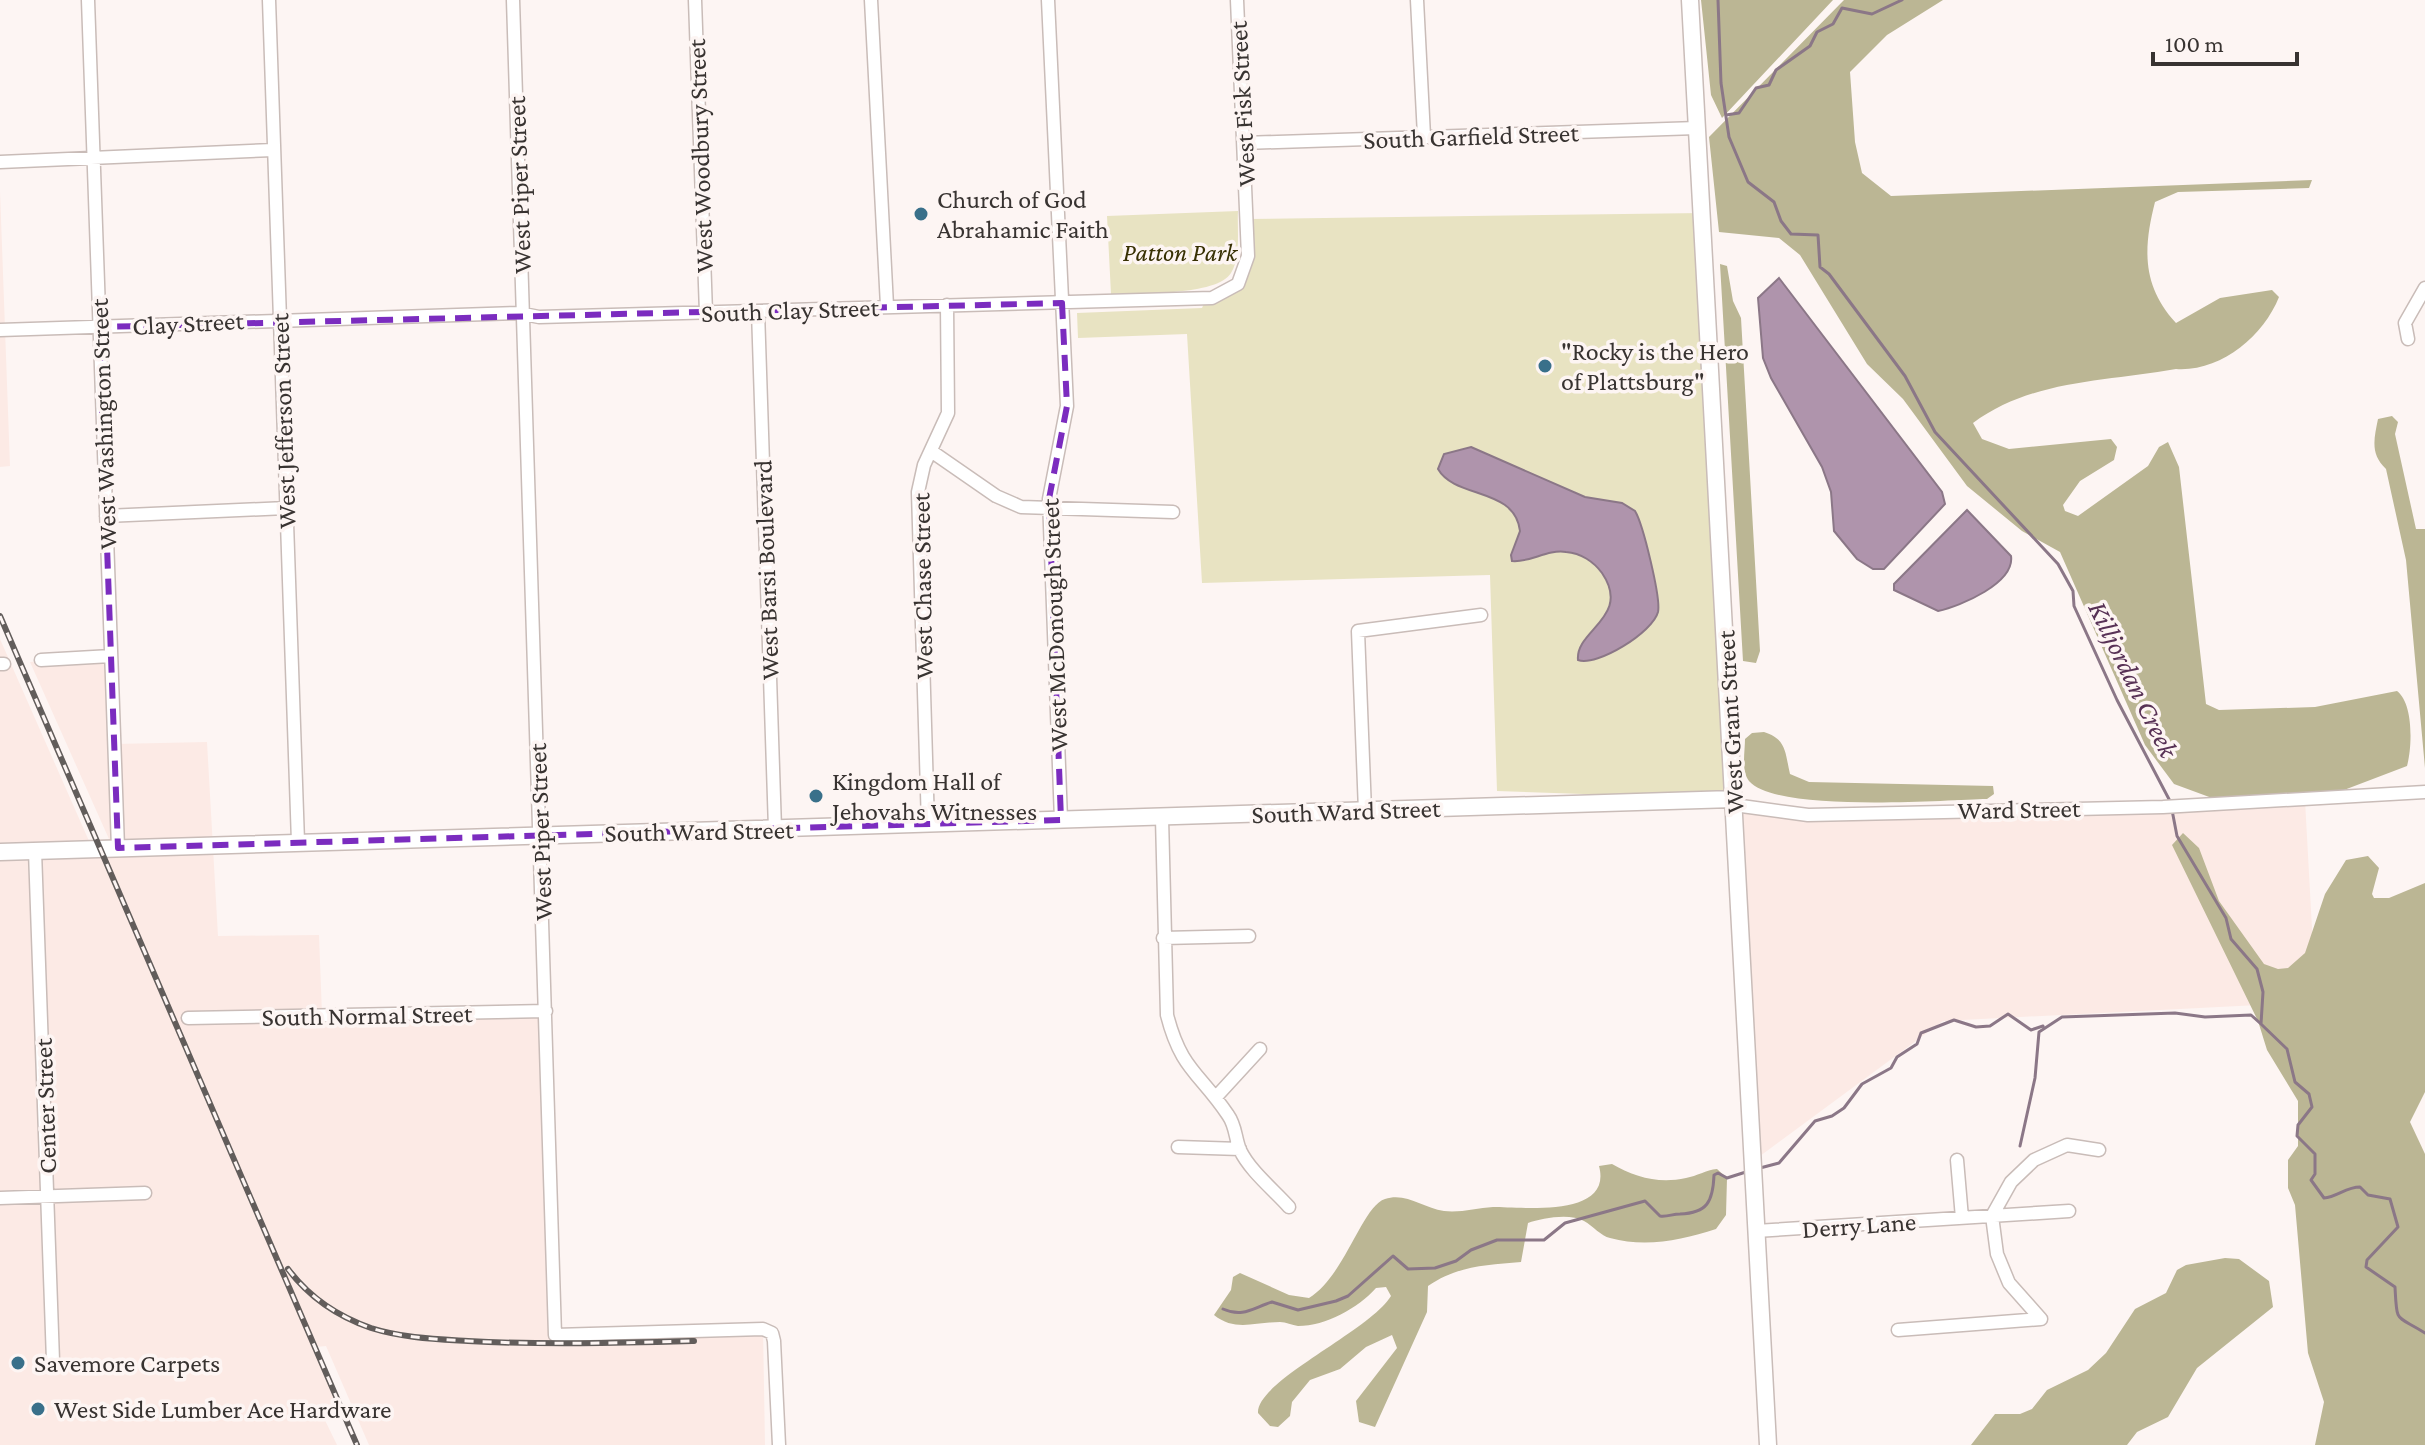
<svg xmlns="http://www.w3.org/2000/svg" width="2425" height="1445" font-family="'Crimson Pro',serif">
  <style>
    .built { fill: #fceae5 }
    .green { fill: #e8e3c2 }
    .forest { fill: #bbb694 }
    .water { fill: #af94ac; stroke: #8b7787; stroke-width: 2 }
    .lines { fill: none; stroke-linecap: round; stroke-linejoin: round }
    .stream { stroke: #8b7787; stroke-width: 3 }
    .street-casing { stroke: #c9bcb8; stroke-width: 15 }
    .secondary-casing { stroke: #c9bcb8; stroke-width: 19 }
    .street { stroke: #fff; stroke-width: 12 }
    .secondary { stroke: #fff; stroke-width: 16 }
    .rail-casing { stroke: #625d5b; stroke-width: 6 }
    .rail { stroke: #fdf5f3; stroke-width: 3; stroke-dasharray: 9; stroke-linecap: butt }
    .marked { fill: none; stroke: #7b2cbf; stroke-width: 6; stroke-dasharray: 16 10; stroke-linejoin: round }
    .poi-dot { fill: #39708a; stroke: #fdf5f3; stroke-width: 3 }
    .labels { text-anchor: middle; stroke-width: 7; stroke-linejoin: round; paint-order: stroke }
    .street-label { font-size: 26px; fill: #383331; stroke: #fdf5f3 }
    .poi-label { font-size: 26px; fill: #383331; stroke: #fdf5f3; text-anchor: start }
    .park-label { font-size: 26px; font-style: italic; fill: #373003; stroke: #fdf5f3 }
    .water-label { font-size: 28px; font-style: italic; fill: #583256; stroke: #fdf5f3 }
  </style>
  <rect width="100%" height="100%" fill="#fdf5f3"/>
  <!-- built -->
  <path class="built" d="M 0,191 L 10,466 L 0,467 Z
    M 0,639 L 89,841 L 109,839 L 30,662 L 111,656 L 114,744 L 207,742 L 218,936 L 319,935 L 322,1015 L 546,1011 L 548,1335 L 763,1329 L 765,1445 L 369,1445 L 326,1346 L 316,1347 L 346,1419 L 321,1412 L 337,1445 L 0,1445 Z
    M 2305,800 L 2316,1002 L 1943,1021 L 1752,1162 L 1734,805 L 1773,811 Z"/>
  <!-- green -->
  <path class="green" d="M 1238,211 C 1237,229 1241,257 1231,273 C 1217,296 1138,293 1111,294 L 1107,216 Z
    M 1703,213 L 1733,799 L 1497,791 L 1490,575 L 1202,583 L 1187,334 L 1078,338 L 1077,313 L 1202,308 L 1206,299 L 1242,279 L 1247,219 Z"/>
  <!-- forest -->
  <path class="forest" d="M 1701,0 L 1833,0 L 1722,118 L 1711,95 Z
    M 1844,0 L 1943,0 L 1887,35 L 1850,72 L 1855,142 L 1862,173 L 1891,196 L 2312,180 L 2309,188 L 2178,192 L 2155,202 C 2143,249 2142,286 2176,323 L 2220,298 L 2272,290 L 2279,297 C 2263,337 2220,372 2176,369 C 2105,382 2033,379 1973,423 L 1982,439 L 2009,449 L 2111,439 L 2117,447 L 2114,460 L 2080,481 L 2063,505 L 2065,511 L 2078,516 L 2148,466 L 2159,447 L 2168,442 L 2179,467 L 2206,704 L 2219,710 L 2315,707 L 2397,691 C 2414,704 2412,748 2407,766 L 2344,790 L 2212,798 L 2174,784 L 2145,745 L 2060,552 L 2022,531 L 1967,486 L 1903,399 L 1867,364 L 1800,255 L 1779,238 L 1719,232 L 1709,137 Z
    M 1720,264 L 1727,266 L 1733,301 L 1741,318 L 1760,651 L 1756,663 L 1743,661 Z
    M 2392,416 L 2398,422 L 2395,434 L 2416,529 L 2425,529 L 2425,768 L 2406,560 L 2386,469 C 2370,454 2374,439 2378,419 Z
    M 1764,732 C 1787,739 1785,753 1790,774 L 1809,782 L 1993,786 L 1994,794 L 1987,799 C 1943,800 1776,813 1749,781 C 1741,771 1745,751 1745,739 L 1752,733 Z
    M 2183,833 L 2199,848 L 2219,901 L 2264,964 L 2278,969 L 2288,968 L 2305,953 L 2325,894 L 2346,860 L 2368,856 L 2379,868 L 2372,894 L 2374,898 L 2389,898 L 2425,883 L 2425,1092 L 2410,1122 L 2425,1154 L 2425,1445 L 2315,1445 L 2324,1402 L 2308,1353 L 2295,1205 L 2288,1188 L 2288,1160 L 2298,1146 L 2298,1101 L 2267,1050 L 2258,1021 L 2172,845 Z
    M 1612,1164 C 1635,1177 1658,1184 1686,1178 C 1697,1176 1706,1170 1717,1169 L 1727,1178 L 1726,1215 L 1716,1229 C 1682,1240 1646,1248 1610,1238 C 1601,1236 1593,1226 1584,1221 C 1570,1213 1542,1218 1528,1223 L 1521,1262 C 1486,1265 1457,1266 1428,1286 L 1427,1312 L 1375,1427 L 1359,1422 L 1356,1401 L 1397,1348 L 1392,1335 L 1366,1347 L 1340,1369 L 1310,1380 L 1292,1402 L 1290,1416 L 1278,1427 L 1270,1426 L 1258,1413 C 1256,1381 1370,1331 1391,1296 L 1386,1287 L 1376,1288 C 1358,1308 1326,1326 1298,1326 C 1292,1325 1286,1322 1280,1322 C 1255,1322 1235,1332 1214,1315 L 1231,1290 L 1233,1277 L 1240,1273 L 1289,1295 L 1309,1298 C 1345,1276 1362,1206 1385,1199 C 1406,1192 1423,1208 1444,1211 C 1460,1213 1477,1208 1493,1207 C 1523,1207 1613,1218 1599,1166 Z
    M 2225,1258 L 2239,1259 L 2269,1281 L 2273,1307 L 2197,1368 L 2168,1417 L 2137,1432 L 2127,1445 L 1971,1445 L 1995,1414 L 2020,1414 L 2032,1409 L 2047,1390 L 2088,1370 L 2106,1353 L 2135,1309 L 2166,1293 L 2177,1270 L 2186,1265 Z"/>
  <!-- water -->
  <path class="water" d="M 1779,278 L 1942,492 L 1945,504 L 1884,569 L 1873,569 L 1857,559 L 1834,531 L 1831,492 L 1822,467 L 1771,378 L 1763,358 L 1758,298 Z
    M 1471,447 L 1585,497 L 1622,503 L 1635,511 C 1643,524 1661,598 1658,612 C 1653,632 1597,667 1578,660 C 1575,630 1632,617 1602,573 C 1594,562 1581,553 1566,552 C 1547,549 1530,563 1512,561 L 1511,555 L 1520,531 C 1515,487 1455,499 1438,469 L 1444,454 Z
    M 1967,510 L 2011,556 C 2015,583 1961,606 1938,611 L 1894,590 L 1894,584 Z"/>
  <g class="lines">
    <!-- stream -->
    <path class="stream" d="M 1718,0 L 1721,83 L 1729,137 L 1748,182 L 1774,202 L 1781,221 L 1791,234 L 1818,235 L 1820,267 L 1829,274 L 1905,376 L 1935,432 L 2058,564 L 2073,591 L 2074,606 L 2117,700 L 2171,803
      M 1726,115 L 1739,113 L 1756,88 L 1769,85 L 1776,70 L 1810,46 L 1817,32 L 1833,24 L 1842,8 L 1872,14 L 1902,0
      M 2172,810 L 2177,836 L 2226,918 L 2231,939 L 2257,969 L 2263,992 L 2261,1024 L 2287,1049 L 2295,1082 L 2309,1094 L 2312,1107 L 2298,1125 L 2297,1136 L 2315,1154 L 2315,1174 L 2311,1180 L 2324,1198 C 2337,1197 2346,1187 2360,1187 L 2368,1195 L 2390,1199 L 2398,1227 L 2367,1260 L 2366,1267 L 2395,1287 C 2397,1325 2395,1314 2425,1333
      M 2020,1146 L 2035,1078 L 2039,1032 L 2062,1017 L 2175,1013 L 2205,1017 L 2251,1015 L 2261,1024
      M 1760,1168 L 1779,1163 L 1815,1121 L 1832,1116 L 1844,1108 L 1862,1084 L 1891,1068 L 1897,1057 L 1917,1044 L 1921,1033 L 1954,1020 L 1976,1027 L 1990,1026 L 2008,1014 L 2031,1030 L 2043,1026
      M 1223,1309 C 1243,1318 1253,1308 1272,1302 L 1298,1310 L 1336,1301 L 1348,1296 L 1393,1256 L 1408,1269 L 1435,1268 L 1456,1261 L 1471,1250 L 1497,1240 L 1544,1240 L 1565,1223 L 1645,1201 L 1660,1216 C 1668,1217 1672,1214 1680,1214 C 1707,1213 1713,1202 1714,1175 L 1718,1173 L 1727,1178 L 1749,1171"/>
    <defs>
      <path id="street" d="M 88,0 L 118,848
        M 269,0 L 298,842
        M 513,0 L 555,1335 L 763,1329 L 772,1333 L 774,1341 L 779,1445
        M 695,0 L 706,313
        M 871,0 L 887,306
        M 1048,0 L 1067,406 L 1049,499 L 1061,820
        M 1417,0 L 1424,136
        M 1244,143 L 1697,128
        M 0,162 L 273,150
        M 758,311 L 775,829
        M 0,330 L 519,313 L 539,317 L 1212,298 L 1238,284 L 1248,256 L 1237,0
        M 2408,339 L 2405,323 L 2425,288
        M 931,451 L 996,496 L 1021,507 L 1173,512
        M 106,516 L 286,508
        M 41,660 L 111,656
        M 0,664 L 4,664
        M 1734,805 L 1808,815 L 2163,807 L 2425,792
        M 1365,811 L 1358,631 L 1481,615
        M 1162,818 L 1167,1015 C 1181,1070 1200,1073 1228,1115 C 1236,1126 1235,1138 1240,1150 C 1250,1171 1274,1190 1289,1207
        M 928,825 L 918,492 L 924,465 L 948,413 L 947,305
        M 35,851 L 53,1361
        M 1163,938 L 1249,936
        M 188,1018 L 546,1011
        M 1216,1097 L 1260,1049
        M 1178,1147 L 1240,1149
        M 1957,1160 L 1962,1218
        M 0,1198 L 145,1193
        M 1756,1231 L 2069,1211
        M 2041,1319 L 2009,1283 L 1997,1254 L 1992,1216 L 2011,1182 L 2034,1160 L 2067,1145 L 2099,1150
        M 1898,1330 L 2041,1319"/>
      <path id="secondary" d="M 1690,0 L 1768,1445
        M 0,852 L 1733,799"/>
    </defs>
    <!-- street casing -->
    <use href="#street" class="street-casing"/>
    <!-- secondary casing -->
    <use href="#secondary" class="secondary-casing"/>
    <!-- street -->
    <use href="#street" class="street"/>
    <!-- secondary -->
    <use href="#secondary" class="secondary"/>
    <defs>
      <path id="rail" d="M 0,616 L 357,1445
        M 288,1269 C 309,1297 339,1317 371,1328 C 403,1338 435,1339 468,1341 C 544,1345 618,1343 694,1341"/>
    </defs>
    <!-- rail casing -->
    <use href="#rail" class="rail-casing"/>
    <!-- rail -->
    <use href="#rail" class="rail"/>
  </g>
  <!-- marked area -->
  <path class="marked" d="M 1062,303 L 1067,406 L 1049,499 L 1061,820 L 118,848 L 99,327 Z"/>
  <!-- markers -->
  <g class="poi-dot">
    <circle cx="921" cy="214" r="8"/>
    <circle cx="1545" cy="366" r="8"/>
    <circle cx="816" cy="796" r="8"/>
    <circle cx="18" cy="1363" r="8"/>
    <circle cx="38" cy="1409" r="8"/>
  </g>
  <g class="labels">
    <!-- street labels -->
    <g class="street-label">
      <text transform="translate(1242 104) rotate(-93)" y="9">West Fisk Street</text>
      <text transform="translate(1471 136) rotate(-2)" y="9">South Garfield Street</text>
      <text transform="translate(700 156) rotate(-92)" y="9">West Woodbury Street</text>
      <text transform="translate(519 185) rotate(-92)" y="9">West Piper Street</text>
      <text transform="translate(790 310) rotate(-2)" y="9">South Clay Street</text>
      <text transform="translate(188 323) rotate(-3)" y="9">Clay Street</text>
      <text transform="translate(283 421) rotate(-92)" y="9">West Jefferson Street</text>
      <text transform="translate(103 424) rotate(-92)" y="9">West Washington Street</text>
      <text transform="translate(766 570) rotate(-92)" y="9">West Barsi Boulevard</text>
      <text transform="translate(922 586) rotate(-91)" y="9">West Chase Street</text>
      <text transform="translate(1054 625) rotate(-92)" y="9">West McDonough Street</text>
      <text transform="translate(1730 722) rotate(-93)" y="9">West Grant Street</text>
      <text transform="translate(2019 809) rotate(-1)" y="9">Ward Street</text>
      <text transform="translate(1346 811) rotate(-2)" y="9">South Ward Street</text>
      <text transform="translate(699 831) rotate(-1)" y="9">South Ward Street</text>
      <text transform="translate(540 832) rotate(-92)" y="9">West Piper Street</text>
      <text transform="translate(367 1015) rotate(-1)" y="9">South Normal Street</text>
      <text transform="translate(45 1106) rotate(-92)" y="9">Center Street</text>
      <text transform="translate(1859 1225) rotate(-4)" y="9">Derry Lane</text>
    </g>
    <!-- poi labels -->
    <g class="poi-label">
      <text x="937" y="208">Church of God<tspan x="937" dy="30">Abrahamic Faith</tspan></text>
      <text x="1561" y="360">"Rocky is the Hero<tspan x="1561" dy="30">of Plattsburg"</tspan></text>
      <text x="832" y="790">Kingdom Hall of<tspan x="832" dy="30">Jehovahs Witnesses</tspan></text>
      <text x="34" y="1372">Savemore Carpets</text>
      <text x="54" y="1418">West Side Lumber Ace Hardware</text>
    </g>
    <!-- park labels -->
    <g class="park-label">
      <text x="1180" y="261">Patton Park</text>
    </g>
    <!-- water labels -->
    <g class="water-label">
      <text transform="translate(2134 679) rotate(64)" y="10">Killjordan Creek</text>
    </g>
  </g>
  <!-- scale -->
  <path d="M2153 52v12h144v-12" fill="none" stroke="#383331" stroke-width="4"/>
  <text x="2165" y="52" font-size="24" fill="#383331" stroke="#fdf5f3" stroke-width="6" paint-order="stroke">100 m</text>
</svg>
